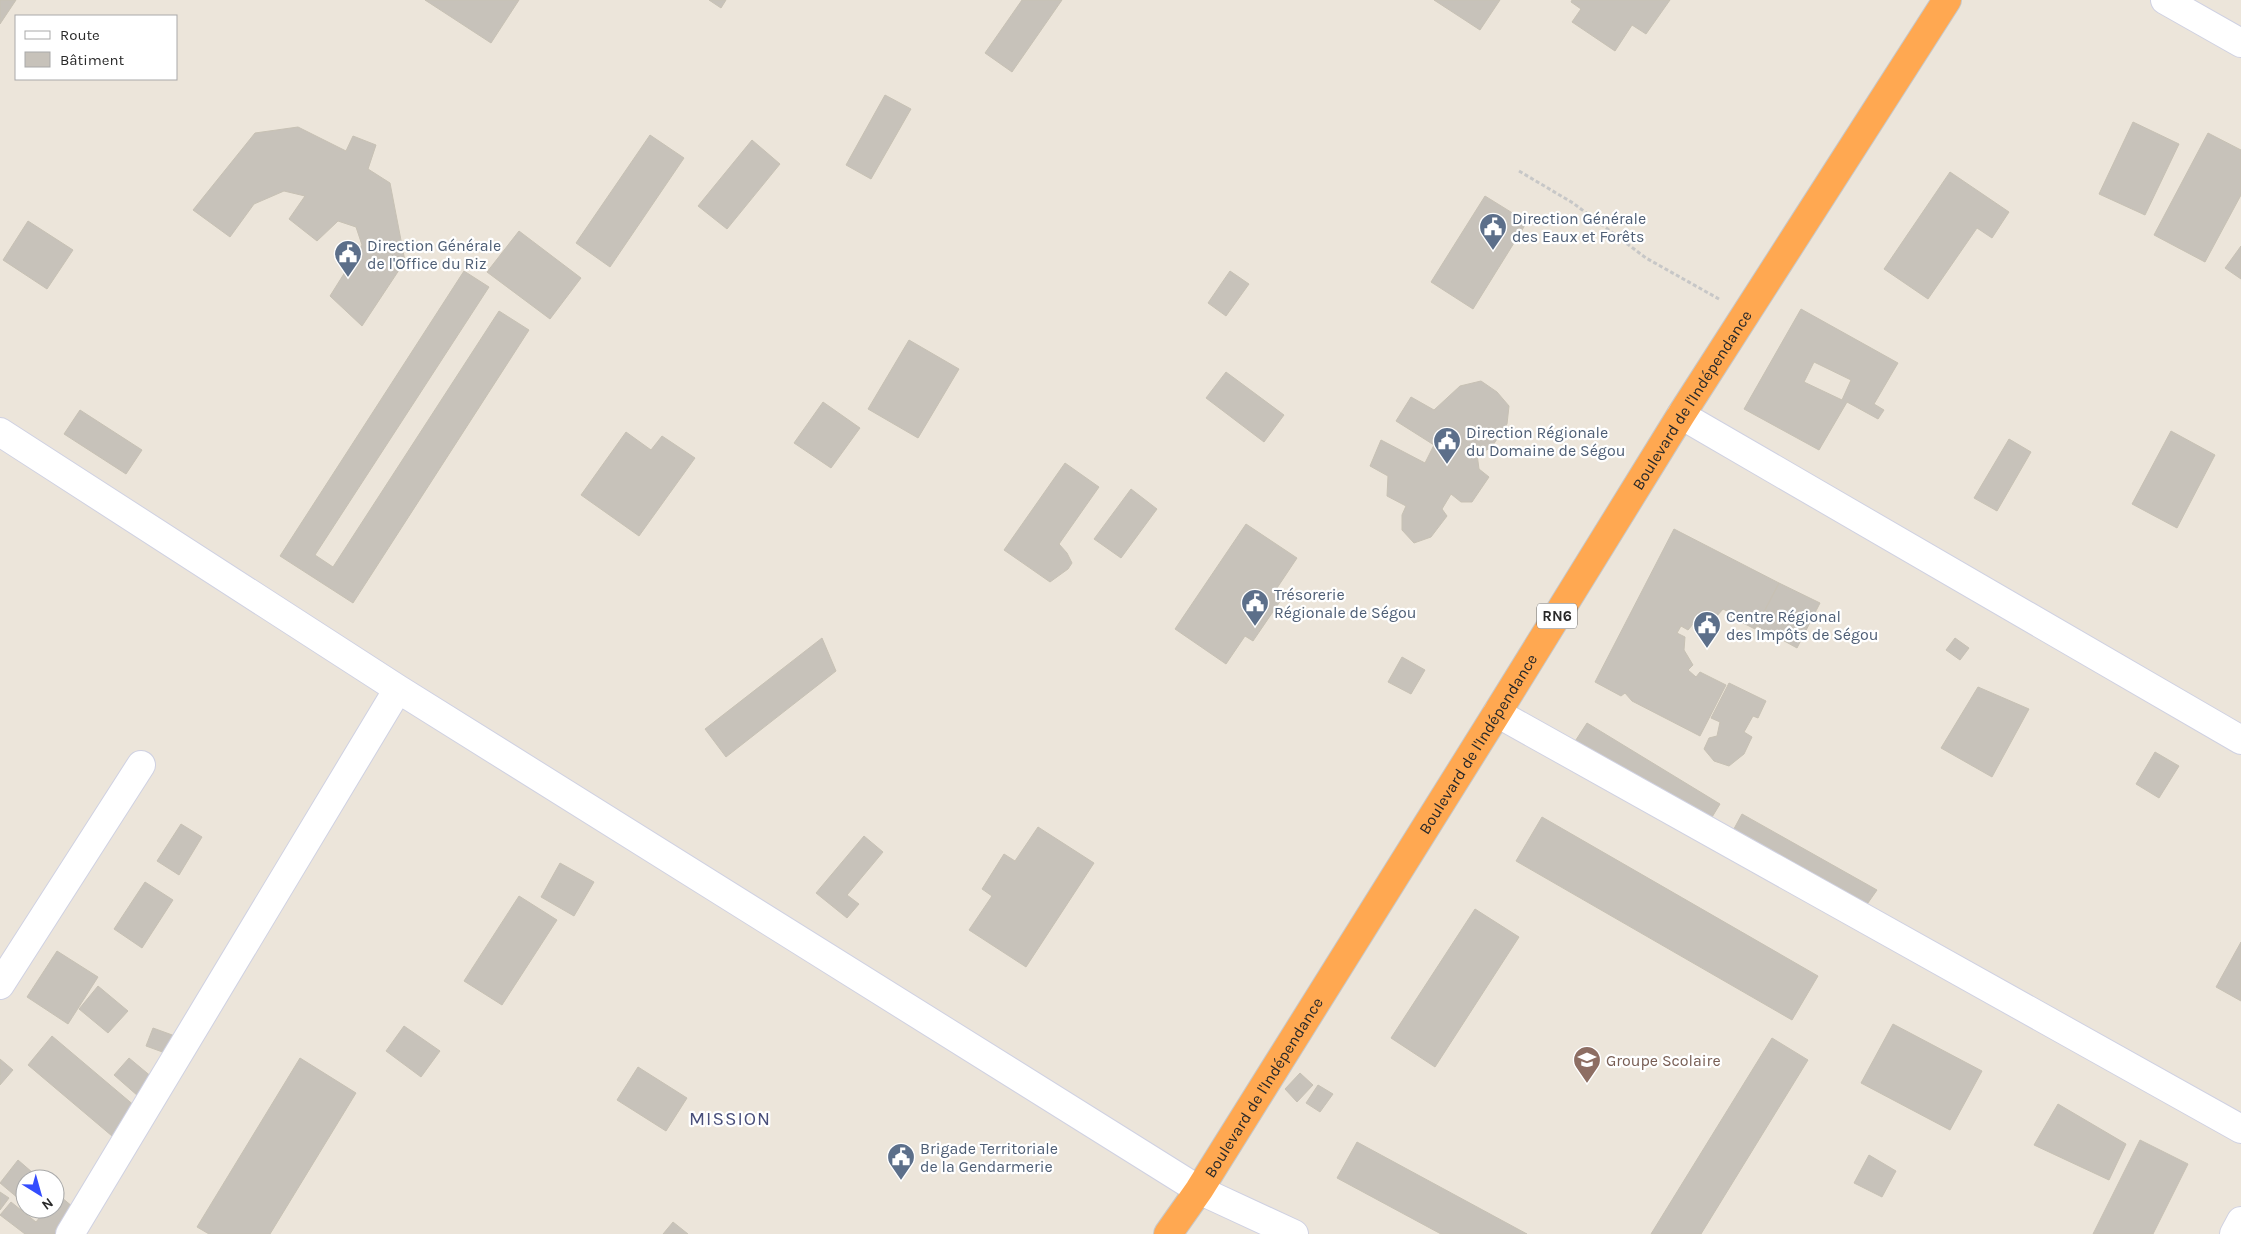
<svg xmlns="http://www.w3.org/2000/svg" width="2241" height="1234" font-family="Karla,sans-serif">
  <style>
    .building { fill: #c7c2ba; stroke: #c7c1b4; fill-rule: evenodd }
    .lines { fill: none; stroke-linecap: round; stroke-linejoin: round }
    .minor-casing { stroke: #cfd1e2; stroke-width: 30 }
    .highway-casing { stroke: #c7c7c7; stroke-width: 30 }
    .path { stroke: #c7c7c7; stroke-width: 3; stroke-dasharray: 4 2.5; stroke-linecap: butt }
    .minor { stroke: #fff; stroke-width: 28 }
    .highway { stroke: #ffa851; stroke-width: 28 }
    .labels { text-anchor: middle; stroke-width: 4.5; stroke-linejoin: round; paint-order: stroke }
    .shield { fill: #fff; stroke: #696969; stroke-width: 1 }
    .shield-label { font-size: 15px; font-weight: bold; fill: #292929 }
    .service-label { font-size: 16px; fill: #4e5e75; stroke: #fff; text-anchor: start }
    .street-label { font-size: 16px; fill: #292929; stroke: #fff }
    .education-label { font-size: 16px; fill: #785e54; stroke: #fff; text-anchor: start }
    .quarter-label { font-size: 19px; letter-spacing: 1px; fill: #484e7a; stroke: #fff }
  </style>
  <rect width="100%" height="100%" fill="#ece5da"/>
  <!-- building -->
  <path class="building" d="M 0,0 L 16,0 L 0,24 Z
    M 425,0 L 519,0 L 491,43 Z
    M 709,0 L 726,0 L 721,8 Z
    M 1022,0 L 1062,0 L 1012,72 L 985,53 Z
    M 1434,0 L 1500,0 L 1480,30 Z
    M 1572,0 L 1670,0 L 1646,34 L 1632,25 L 1615,51 L 1572,22 L 1581,9 L 1571,2 Z
    M 885,95 L 911,109 L 871,179 L 846,165 Z
    M 2133,122 L 2179,144 L 2145,215 L 2099,194 Z
    M 298,127 L 346,151 L 353,136 L 376,145 L 368,169 L 390,183 L 405,261 L 362,326 L 330,296 L 362,245 L 356,227 L 338,221 L 317,241 L 289,219 L 305,196 L 284,191 L 254,204 L 230,237 L 193,210 L 255,133 Z
    M 2208,133 L 2241,150 L 2241,195 L 2205,262 L 2154,235 Z
    M 650,135 L 684,158 L 610,267 L 576,243 Z
    M 752,140 L 780,164 L 727,229 L 698,206 Z
    M 1950,172 L 2009,212 L 1992,238 L 1977,228 L 1928,299 L 1884,269 Z
    M 1485,196 L 1527,222 L 1473,309 L 1431,282 Z
    M 28,221 L 73,250 L 47,289 L 3,260 Z
    M 519,231 L 581,278 L 550,319 L 487,272 Z
    M 2241,246 L 2241,279 L 2225,268 Z
    M 464,271 L 489,287 L 315,555 L 333,567 L 499,311 L 529,330 L 353,603 L 280,556 Z
    M 1230,271 L 1249,284 L 1226,316 L 1208,303 Z
    M 1801,309 L 1898,363 L 1874,404 L 1884,410 L 1878,419 L 1847,402 L 1819,450 L 1744,409 ZM 1814,362 L 1851,380 L 1842,400 L 1804,382 Z
    M 909,340 L 959,369 L 918,438 L 868,409 Z
    M 1226,372 L 1284,415 L 1264,442 L 1206,398 Z
    M 1481,381 L 1497,392 L 1509,406 L 1507,424 L 1491,448 L 1477,454 L 1479,469 L 1489,477 L 1472,502 L 1461,502 L 1451,494 L 1442,509 L 1447,516 L 1431,537 L 1414,543 L 1402,530 L 1402,515 L 1406,506 L 1387,496 L 1388,476 L 1370,466 L 1381,440 L 1425,463 L 1434,445 L 1396,421 L 1411,397 L 1434,410 L 1460,386 Z
    M 823,402 L 860,428 L 831,468 L 794,443 Z
    M 80,410 L 142,450 L 126,474 L 64,434 Z
    M 2171,431 L 2215,455 L 2177,528 L 2132,504 Z
    M 626,432 L 651,450 L 662,436 L 695,458 L 639,536 L 581,495 Z
    M 2009,439 L 2031,452 L 1997,511 L 1974,498 Z
    M 1065,463 L 1099,487 L 1059,544 L 1067,553 L 1072,563 L 1068,569 L 1050,582 L 1004,550 Z
    M 1131,489 L 1157,509 L 1121,558 L 1094,539 Z
    M 1246,524 L 1297,558 L 1275,591 L 1283,597 L 1253,641 L 1245,636 L 1226,664 L 1175,629 Z
    M 1674,529 L 1779,583 L 1755,629 L 1729,616 L 1731,613 L 1723,609 L 1716,617 L 1707,612 L 1698,618 L 1688,630 L 1681,626 L 1677,633 L 1685,637 L 1684,650 L 1693,665 L 1688,670 L 1696,677 L 1700,672 L 1726,685 L 1700,736 L 1632,701 L 1625,693 L 1621,696 L 1595,682 Z
    M 1779,583 L 1820,603 L 1797,648 L 1757,626 Z
    M 822,638 L 836,671 L 726,757 L 705,729 Z
    M 1955,638 L 1969,648 L 1960,660 L 1946,650 Z
    M 1402,657 L 1425,670 L 1411,694 L 1388,682 Z
    M 1729,683 L 1766,701 L 1758,718 L 1753,716 L 1744,732 L 1752,737 L 1744,754 L 1729,766 L 1714,761 L 1704,749 L 1709,738 L 1717,736 L 1720,722 L 1711,718 Z
    M 1978,687 L 2029,709 L 1992,777 L 1941,748 Z
    M 1587,723 L 1720,804 L 1706,827 L 1570,749 Z
    M 2155,752 L 2179,766 L 2159,798 L 2136,784 Z
    M 1742,814 L 1877,890 L 1863,910 L 1729,838 Z
    M 1542,817 L 1818,976 L 1792,1020 L 1516,861 Z
    M 181,824 L 202,837 L 179,875 L 157,861 Z
    M 1038,827 L 1094,863 L 1026,967 L 969,930 L 992,896 L 982,889 L 1004,854 L 1015,861 Z
    M 864,836 L 883,852 L 847,895 L 859,904 L 847,918 L 816,893 Z
    M 560,863 L 594,882 L 574,916 L 541,897 Z
    M 145,882 L 173,900 L 142,948 L 114,929 Z
    M 519,896 L 557,920 L 502,1005 L 464,981 Z
    M 1475,909 L 1519,937 L 1435,1067 L 1391,1038 Z
    M 2241,942 L 2241,1001 L 2216,987 Z
    M 57,951 L 98,977 L 68,1024 L 27,997 Z
    M 98,986 L 128,1011 L 108,1033 L 79,1009 Z
    M 1893,1024 L 1982,1071 L 1950,1130 L 1861,1083 Z
    M 404,1026 L 440,1051 L 421,1077 L 386,1051 Z
    M 153,1028 L 175,1036 L 168,1054 L 146,1046 Z
    M 52,1036 L 136,1107 L 112,1136 L 28,1065 Z
    M 1772,1038 L 1808,1060 L 1701,1234 L 1651,1234 Z
    M 129,1058 L 153,1078 L 138,1096 L 114,1075 Z
    M 300,1058 L 356,1093 L 270,1234 L 209,1234 L 197,1227 Z
    M 0,1059 L 13,1070 L 0,1085 Z
    M 638,1067 L 687,1098 L 666,1131 L 617,1100 Z
    M 1300,1073 L 1313,1085 L 1297,1102 L 1285,1089 Z
    M 1318,1085 L 1333,1094 L 1320,1112 L 1306,1103 Z
    M 2058,1104 L 2126,1144 L 2109,1180 L 2034,1145 Z
    M 2140,1140 L 2188,1164 L 2153,1234 L 2093,1234 Z
    M 1357,1142 L 1527,1234 L 1441,1234 L 1337,1178 Z
    M 1869,1155 L 1896,1171 L 1882,1197 L 1854,1183 Z
    M 18,1160 L 40,1179 L 25,1179 L 25,1204 L 0,1183 Z
    M 0,1192 L 9,1198 L 0,1210 Z
    M 55,1192 L 73,1207 L 55,1234 L 25,1234 L 0,1215 L 11,1202 L 36,1222 L 40,1217 L 30,1209 L 55,1209 Z
    M 673,1222 L 688,1234 L 663,1234 Z"/>
  <g class="lines">
    <defs>
      <path id="minor" d="M 2165,0 L 2241,43
        M 1681,415 L 2241,740
        M 0,432 L 398,689 L 1199,1190 L 1294,1234
        M 1497,713 L 2241,1129
        M 0,985 L 141,765
        M 70,1234 L 398,689
        M 2234,1234 L 2241,1221"/>
      <g id="highway">
        <path id="s1" d="M 1168,1234 L 1199,1190 L 1497,713 L 1681,415 L 1947,0"/>
      </g>
    </defs>
    <!-- minor casing -->
    <use href="#minor" class="minor-casing"/>
    <!-- highway casing -->
    <use href="#highway" class="highway-casing"/>
    <!-- path -->
    <path class="path" d="M 1519,171 L 1573,203 L 1646,258 L 1719,299"/>
    <!-- minor -->
    <use href="#minor" class="minor"/>
    <!-- highway -->
    <use href="#highway" class="highway"/>
  </g>
  <!-- icons -->
  <defs>
    <symbol id="civic-pin" viewBox="-11 -11 22 30"><path d="M0 17L-7.5 6A9.5 9.5 0 1 1 7.5 6Z" fill="#5c6f8a" stroke="#fff"/><path d="M-.6-6.5H3V-4.5H.6V-3L4-1V1h2V6H-6V1h2V-1L-.6-3ZM-1.2 2.5V6h2.4V2.5Z" fill="#fff"/></symbol>
    <symbol id="school-pin" viewBox="-11 -11 22 30"><path d="M0 17L-7.5 6A9.5 9.5 0 1 1 7.5 6Z" fill="#8d6e63" stroke="#fff"/><path d="M0-5L7-2L0 1L-7-2ZM-4 1L0 2.5L4 1V4Q0 6-4 4Z" fill="#fff"/></symbol>
  </defs>
  <g fill-rule="evenodd">
    <use href="#civic-pin" x="1477" y="211" width="32" height="43"/>
    <use href="#civic-pin" x="332" y="238" width="32" height="43"/>
    <use href="#civic-pin" x="1431" y="425" width="32" height="43"/>
    <use href="#civic-pin" x="1239" y="587" width="32" height="43"/>
    <use href="#civic-pin" x="1691" y="609" width="32" height="43"/>
    <use href="#school-pin" x="1571" y="1044" width="32" height="43"/>
    <use href="#civic-pin" x="885" y="1141" width="32" height="43"/>
  </g>
  <g class="labels">
    <!-- shield labels -->
    <rect class="shield" x="1537" y="603.5" width="40" height="25" rx="4"/>
    <g class="shield-label">
      <text x="1557" y="621">RN6</text>
    </g>
    <!-- service labels -->
    <g class="service-label">
      <text x="1512" y="224">Direction Générale<tspan x="1512" dy="18">des Eaux et Forêts</tspan></text>
      <text x="367" y="251">Direction Générale<tspan x="367" dy="18">de l'Office du Riz</tspan></text>
      <text x="1466" y="438">Direction Régionale<tspan x="1466" dy="18">du Domaine de Ségou</tspan></text>
      <text x="1274" y="600">Trésorerie<tspan x="1274" dy="18">Régionale de Ségou</tspan></text>
      <text x="1726" y="622">Centre Régional<tspan x="1726" dy="18">des Impôts de Ségou</tspan></text>
      <text x="920" y="1154">Brigade Territoriale<tspan x="920" dy="18">de la Gendarmerie</tspan></text>
    </g>
    <!-- street labels -->
    <g class="street-label">
      <text dy="6" stroke="none"><textPath href="#s1" startOffset="985">Boulevard de l'Indépendance</textPath></text>
      <text dy="6" stroke="none"><textPath href="#s1" startOffset="580">Boulevard de l'Indépendance</textPath></text>
      <text dy="6" stroke="none"><textPath href="#s1" startOffset="175">Boulevard de l'Indépendance</textPath></text>
    </g>
    <!-- education labels -->
    <g class="education-label">
      <text x="1606" y="1066">Groupe Scolaire</text>
    </g>
    <!-- quarter labels -->
    <g class="quarter-label">
      <text x="730" y="1125">MISSION</text>
    </g>
  </g>
  <!-- legend -->
  <rect x="15" y="15" width="162" height="65" fill="#ffffff" stroke="#a9a9a9"/>
  <rect x="25" y="31" width="25" height="8" fill="#ffffff" stroke="#a9a9a9"/>
  <text x="60" y="40" font-size="15" fill="#292929">Route</text>
  <rect x="25" y="52" width="25" height="15" fill="#c7c2ba" stroke="#a9a9a9"/>
  <text x="60" y="65" font-size="15" fill="#292929">Bâtiment</text>
  <!-- north arrow -->
  <g transform="translate(40 1194) rotate(143)"><circle r="24" fill="#ffffff" stroke="#a9a9a9"/>
  <path d="M0-4L9 19L0 12L-9 19Z" fill="#344dfe"/>
  <text y="-8" font-size="14" font-weight="bold" text-anchor="middle" fill="#292929">N</text>
  </g>
</svg>
